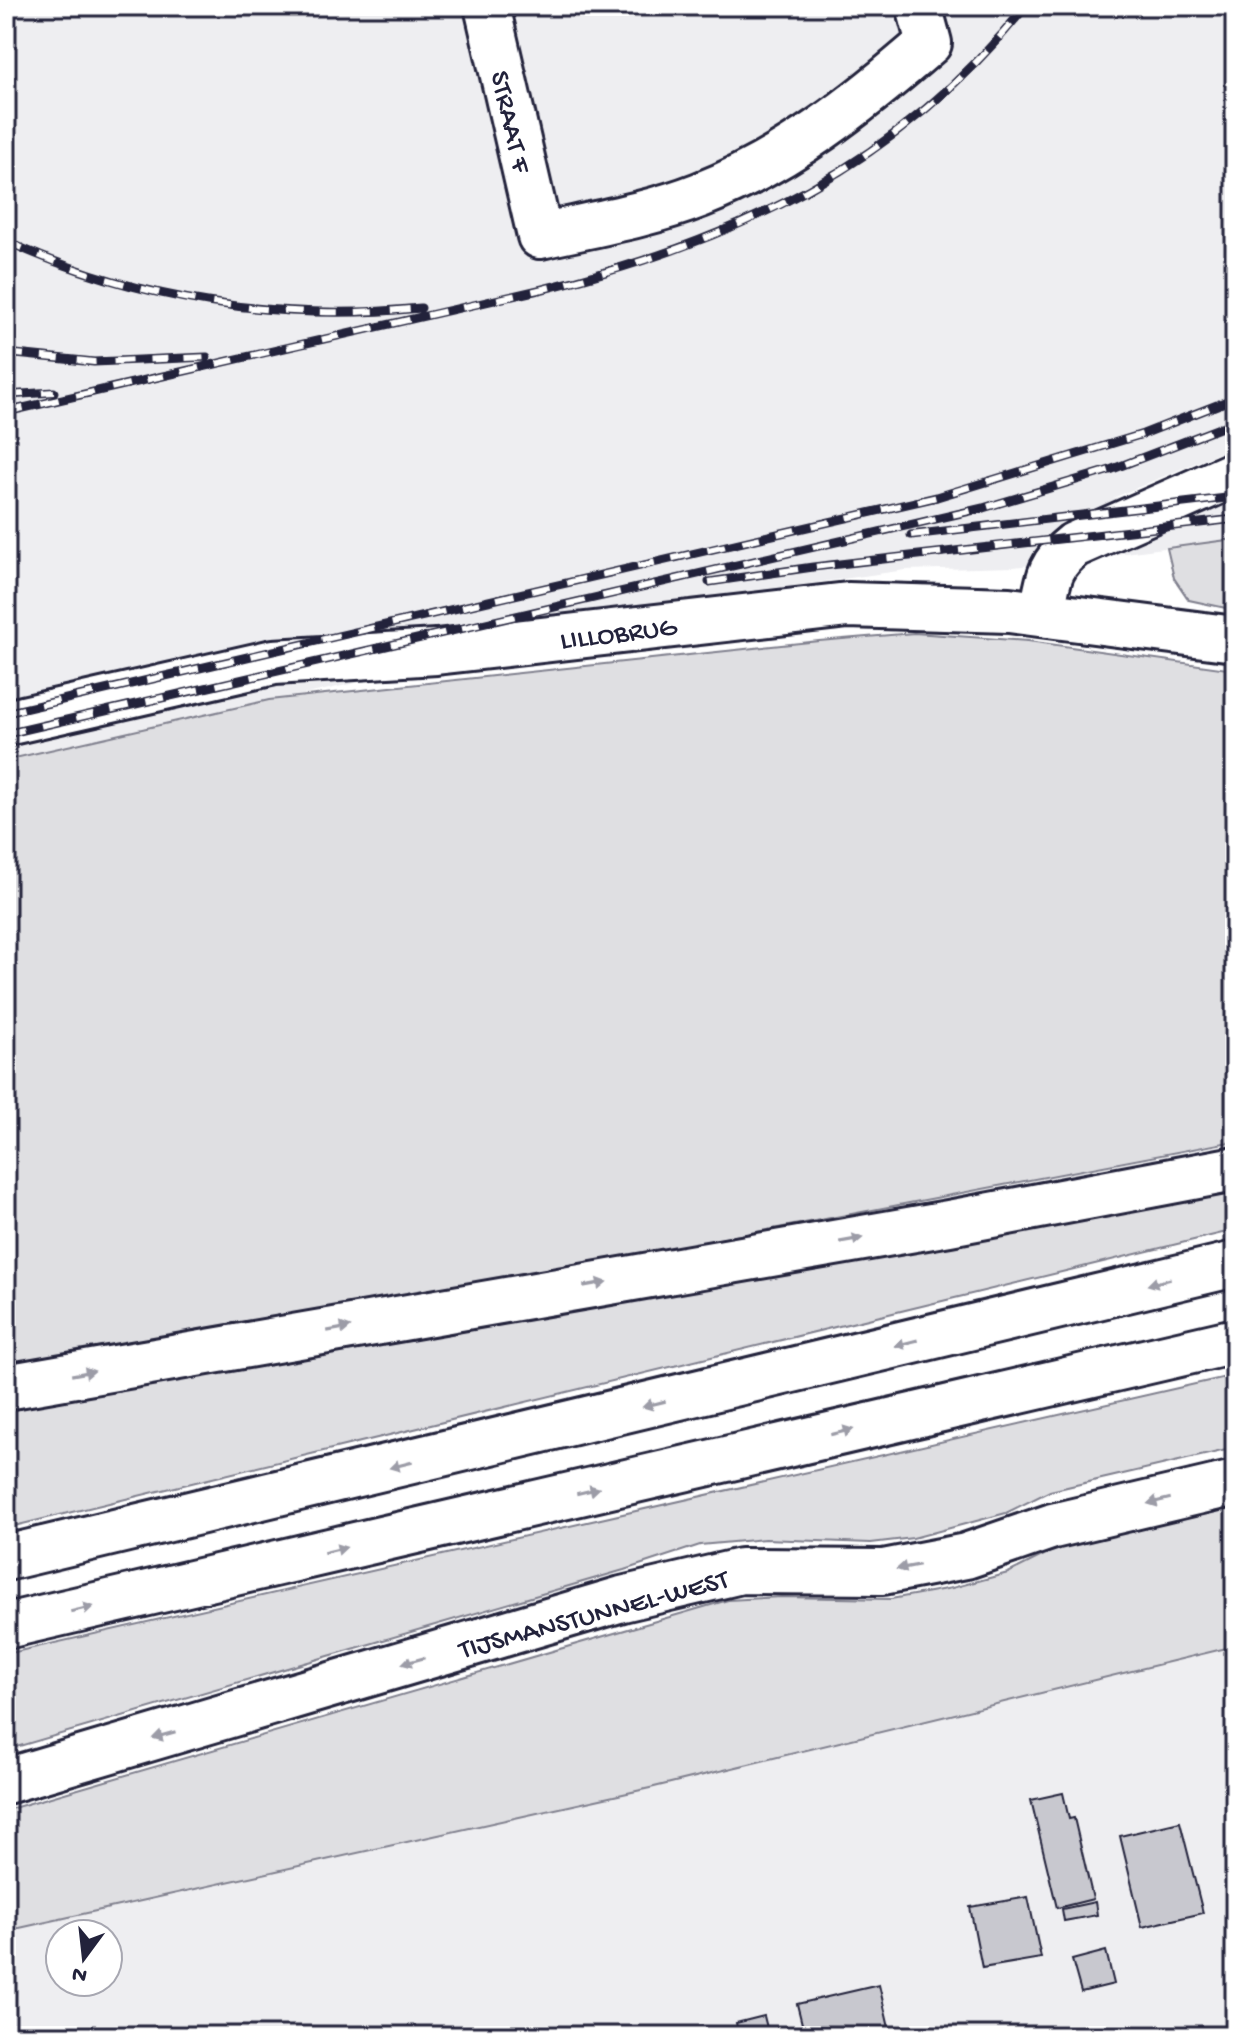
<svg xmlns="http://www.w3.org/2000/svg" width="1241" height="2042" font-family="'Gochi Hand',sans-serif">
  <style>
    .built { fill: #eeeef1; fill-rule: evenodd }
    .green { fill: #dfdfe2; stroke: #80808e; stroke-width: 2 }
    .building { fill: #c8c8cf; stroke: #22223b; stroke-width: 2 }
    .lines { fill: none; stroke-linecap: round; stroke-linejoin: round }
    .minor-casing { stroke: #22223b; stroke-width: 50 }
    .highway-casing { stroke: #22223b; stroke-width: 50 }
    .minor { stroke: #fff; stroke-width: 44 }
    .highway { stroke: #fff; stroke-width: 44 }
    .rail-casing { stroke: #22223b; stroke-width: 9 }
    .rail { stroke: #fff; stroke-width: 6; stroke-dasharray: 18; stroke-linecap: butt }
    .oneway { fill: #9c9ca7 }
    .labels { text-anchor: middle; stroke-width: 8; stroke-linejoin: round; paint-order: stroke }
    .street-label { font-size: 28px; fill: #22223b; stroke: #fff }
  </style>
  <rect width="100%" height="100%" fill="#fff"/>
  <filter id="ink" filterUnits="userSpaceOnUse"><feTurbulence type="fractalNoise" baseFrequency=".0125" numOctaves="2"/><feDisplacementMap in="SourceGraphic" scale="16" xChannelSelector="R" yChannelSelector="G"/><feConvolveMatrix kernelMatrix="1 2 1 2 8 2 1 2 1" color-interpolation-filters="sRGB"/></filter>
  <g filter="url(#ink)">
    <!-- built -->
    <path class="built" d="M 6,6 L 1235,6 L 1235,446 L 1113,498 L 1235,476 L 1235,539 L 1014,567 L 905,570 L 753,592 L 6,763 Z
      M 1235,1646 L 1235,2036 L 6,2036 L 6,1931 L 650,1788 ZM 60,1934 L 108,1934 L 108,1982 L 60,1982 Z"/>
    <!-- green -->
    <path class="green" d="M 1235,539 L 1235,610 L 1189,600 L 1174,578 L 1167,548 Z
      M 914,633 L 1028,641 L 1235,670 L 1235,1141 L 667,1249 L 6,1368 L 6,760 L 269,700 L 819,641 Z
      M 1235,1192 L 1235,1230 L 6,1528 L 6,1409 Z
      M 1235,1375 L 1235,1448 L 1050,1491 L 1006,1513 L 913,1538 L 871,1543 L 765,1539 L 700,1545 L 624,1570 L 6,1750 L 6,1654 Z
      M 1235,1507 L 1235,1646 L 650,1788 L 6,1931 L 6,1810 L 728,1600 L 781,1597 L 891,1599 L 952,1588 L 1008,1573 L 1056,1549 Z"/>
    <!-- building -->
    <path class="building" d="M 1063,1793 L 1069,1819 L 1074,1818 L 1093,1899 L 1057,1908 L 1031,1800 Z
      M 1180,1822 L 1203,1913 L 1142,1927 L 1120,1836 Z
      M 1028,1897 L 1041,1958 L 982,1968 L 970,1907 Z
      M 1095,1902 L 1097,1915 L 1064,1921 L 1062,1909 Z
      M 1106,1951 L 1114,1984 L 1081,1992 L 1072,1960 Z
      M 879,1985 L 889,2028 L 857,2036 L 805,2036 L 797,2004 Z
      M 764,2016 L 769,2036 L 739,2036 L 736,2023 Z"/>
    <g class="lines">
      <defs>
        <path id="minor" d="M 487,6 L 540,236 C 594,224 649,215 700,195 C 787,161 860,103 929,43 L 919,6
          M 1042,614 C 1048,582 1047,566 1074,545 L 1235,474
          M 6,723 L 274,662 L 436,652 L 848,605 L 1009,610 L 1235,639
          M 6,1387 L 949,1223 L 1235,1169
          M 6,1781 L 622,1599 L 741,1571 L 883,1572 L 966,1556 L 1053,1526 L 1235,1483"/>
        <path id="highway" d="M 6,1558 L 1235,1264
          M 6,1626 L 1235,1341"/>
      </defs>
      <!-- minor casing -->
      <use href="#minor" class="minor-casing"/>
      <!-- highway casing -->
      <use href="#highway" class="highway-casing"/>
      <!-- minor -->
      <use href="#minor" class="minor"/>
      <!-- highway -->
      <use href="#highway" class="highway"/>
      <defs>
        <path id="rail" d="M 6,241 C 136,301 279,322 421,308
          M 6,353 L 94,362 L 207,357
          M 6,395 L 54,392
          M 6,412 L 543,289 C 737,241 898,165 1026,6
          M 911,535 L 1235,497
          M 709,582 L 813,567 L 1235,519
          M 6,713 L 937,497 L 1143,434 L 1235,398
          M 6,734 L 983,508 L 1110,470 L 1235,422"/>
      </defs>
      <!-- rail casing -->
      <use href="#rail" class="rail-casing"/>
      <!-- rail -->
      <use href="#rail" class="rail"/>
    </g>
    <!-- one-way arrows -->
    <defs><path id="oneway-solid" d="M-6-.8H1V-3.2L6.5 0L1 3.2V.8H-6Z" transform="scale(2)"/></defs>
    <g class="oneway">
      <use href="#oneway-solid" transform="translate(851 1240) rotate(-10)"/>
      <use href="#oneway-solid" transform="translate(1159 1282) rotate(166)"/>
      <use href="#oneway-solid" transform="translate(595 1284) rotate(-10)"/>
      <use href="#oneway-solid" transform="translate(339 1329) rotate(-10)"/>
      <use href="#oneway-solid" transform="translate(906 1343) rotate(166)"/>
      <use href="#oneway-solid" transform="translate(83 1373) rotate(-10)"/>
      <use href="#oneway-solid" transform="translate(654 1404) rotate(166)"/>
      <use href="#oneway-solid" transform="translate(842 1432) rotate(-13)"/>
      <use href="#oneway-solid" transform="translate(401 1465) rotate(166)"/>
      <use href="#oneway-solid" transform="translate(588 1491) rotate(-13)"/>
      <use href="#oneway-solid" transform="translate(1159 1501) rotate(167)"/>
      <use href="#oneway-solid" transform="translate(335 1550) rotate(-13)"/>
      <use href="#oneway-solid" transform="translate(908 1567) rotate(169)"/>
      <use href="#oneway-solid" transform="translate(82 1609) rotate(-13)"/>
      <use href="#oneway-solid" transform="translate(413 1661) rotate(164)"/>
      <use href="#oneway-solid" transform="translate(164 1735) rotate(164)"/>
    </g>
  </g>
  <g class="labels">
    <!-- street labels -->
    <g class="street-label">
      <text transform="translate(513 121) rotate(77)" y="10">STRAAT F</text>
      <text transform="translate(618 631) rotate(-7)" y="10">LILLOBRUG</text>
      <text transform="translate(593 1612) rotate(-15)" y="10">TIJSMANSTUNNEL-WEST</text>
    </g>
  </g>
  <!-- margin -->
  <rect width="1241" height="2042" fill="none" stroke="#fff" stroke-width="32"/>
  <rect x="16" y="16" width="1209" height="2010" fill="none" stroke="#22223b" stroke-width="3" filter="url(#ink)"/>
  <!-- north arrow -->
  <g transform="translate(84 1958) rotate(195)"><circle r="38" fill="#ffffff" stroke="#a7a7b1" stroke-width="2"/>
  <path d="M0-6L14 30L0 20L-14 30Z" fill="#22223b"/>
  <text y="-12" font-size="22" font-weight="bold" text-anchor="middle" fill="#22223b">N</text>
  </g>
</svg>
